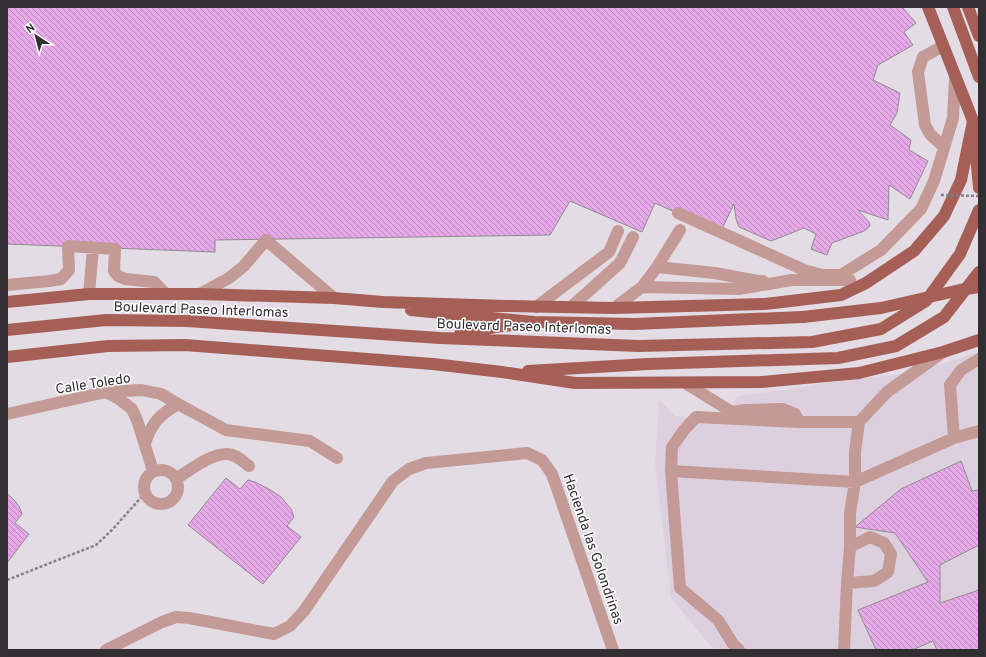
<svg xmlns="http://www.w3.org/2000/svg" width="986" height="657" font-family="Overpass,sans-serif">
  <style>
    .built { fill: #ddd0de }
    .building { fill: url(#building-back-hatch); stroke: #928a92 }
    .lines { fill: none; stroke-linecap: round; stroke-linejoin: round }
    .path { stroke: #858085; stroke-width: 2.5; stroke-dasharray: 3 2; stroke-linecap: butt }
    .minor { stroke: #c39a95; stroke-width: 12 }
    .major { stroke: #a55f57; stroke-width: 12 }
    .path-bridge { stroke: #858085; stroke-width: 2.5; stroke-dasharray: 3 2; stroke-linecap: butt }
    .major-bridge { stroke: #a55f57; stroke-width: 12 }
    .labels { text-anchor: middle; stroke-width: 3; stroke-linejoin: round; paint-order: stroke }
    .street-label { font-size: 14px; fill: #322f32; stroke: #fff }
  </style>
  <defs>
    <pattern id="building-back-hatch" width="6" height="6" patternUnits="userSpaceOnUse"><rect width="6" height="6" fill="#e5a9e8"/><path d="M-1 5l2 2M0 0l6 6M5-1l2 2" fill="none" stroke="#ba8abd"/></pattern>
  </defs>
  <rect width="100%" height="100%" fill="#e4dce4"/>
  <!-- built -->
  <path class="built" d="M 979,351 L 979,650 L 714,650 L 671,598 L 655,464 L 659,399 L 675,416 L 728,422 L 737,396 L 792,389 L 829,382 L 879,377 L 920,370 L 958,359 Z"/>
  <!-- building -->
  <path class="building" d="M 7,7 L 902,7 L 916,23 L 904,32 L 913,45 L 878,65 L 873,80 L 900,93 L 897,113 L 890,125 L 911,140 L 909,150 L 928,161 L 910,199 L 889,185 L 888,220 L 858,210 L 869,222 L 870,226 L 864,231 L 832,243 L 827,255 L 811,249 L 816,234 L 804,228 L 771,241 L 739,227 L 736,219 L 734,204 L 720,233 L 655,203 L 642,232 L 570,201 L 550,235 L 215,240 L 215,252 L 7,244 Z
    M 961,461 L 972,491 L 979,490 L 979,545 L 940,565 L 940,603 L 979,590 L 979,650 L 937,650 L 933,641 L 912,650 L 876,650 L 858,610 L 928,582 L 895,533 L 855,527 L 901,489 Z
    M 226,478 L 240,489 L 248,480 L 255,482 L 269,489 L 281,497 L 291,509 L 294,517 L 287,526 L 301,537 L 263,584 L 188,525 Z
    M 7,493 L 14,500 L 19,506 L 22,514 L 15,523 L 29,534 L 7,563 Z"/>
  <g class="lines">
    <!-- path -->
    <path class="path" d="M 7,580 L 96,545 L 112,530 L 145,493"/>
    <!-- minor -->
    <path class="minor" d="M 943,46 L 923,57 L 918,72 L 925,125 L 930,134 L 944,147
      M 678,213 L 804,270 L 822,275 L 841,275 L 881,250 L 921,209 L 934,181 L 953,118 L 955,77
      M 657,267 L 715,273 L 757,281 L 763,281
      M 7,285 L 49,281 L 61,279 L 69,270 L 68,246 L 115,249 L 114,271 L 118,276 L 125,279 L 154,282 L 166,294
      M 642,287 L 739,289 L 792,280 L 850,280
      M 89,294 L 93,248
      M 200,294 L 229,278 L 244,266 L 266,240 L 334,298
      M 536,307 L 609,252 L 618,231
      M 571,307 L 620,263 L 633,237
      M 614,308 L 642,287 L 657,267 L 680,230
      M 685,383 L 732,412 L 746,410 L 783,409 L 795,414 L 799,422
      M 106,392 L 119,399 L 132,409 L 137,420 L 153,471
      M 7,414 L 106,392 L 142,390 L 161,394 L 178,404 L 226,430 L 310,441 L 337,458
      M 954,438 L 950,385 L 961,370 L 979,359
      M 145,443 C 152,423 159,415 178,404
      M144 487a17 17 0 1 1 34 0a17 17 0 1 1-34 0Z
      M 671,471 L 855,482 L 954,438 L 979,431
      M 176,479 C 190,470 210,454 227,454 C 236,454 242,461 249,466
      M 847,583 L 874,581 L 888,572 L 891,554 L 884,543 L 870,537 L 850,547
      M 106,650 L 162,622 L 176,617 L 189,618 L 274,634 L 290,626 L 304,611 L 393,481 L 409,469 L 426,463 L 527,453 L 542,460 L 552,474 L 613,650
      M 739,650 L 733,644 L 718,620 L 680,588 L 671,471 L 672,447 L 684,430 L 696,417 L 799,422 L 859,422
      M 844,650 L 847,583 L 850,547 L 850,513 L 855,482 L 855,452 L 859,422 L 887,392 L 943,352"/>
    <!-- major -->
    <path class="major" d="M 928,7 L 979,136
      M 953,7 L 979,77
      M 968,7 L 979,36
      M 974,134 L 979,188
      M 7,302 L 89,294 L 200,294 L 334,298 L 383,302 L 506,306 L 614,308 L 765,304 L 841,295 L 866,283 L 914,251 L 944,216 L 961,180 L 973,121
      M 411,310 L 534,322 L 634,324 L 803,317
      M 7,330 L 106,320 L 187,321 L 440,338 L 638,346 L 812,342 L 881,329 L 926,301 L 960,254 L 979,210
      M 460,334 L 495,327 L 513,325
      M 7,357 L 108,346 L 185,345 L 433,364 L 502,372 L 575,383 L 761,382 L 859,373 L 943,352 L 979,340
      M 528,371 L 648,364 L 838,358 L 896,346 L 944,317 L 979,272"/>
    <!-- path-bridge -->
    <path class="path-bridge" d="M 941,195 L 979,196"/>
    <!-- major-bridge -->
    <path class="major-bridge" d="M 803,317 L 881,308 L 960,290 L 979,287"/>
  </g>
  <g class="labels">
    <!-- street labels -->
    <g class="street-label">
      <text transform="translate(201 309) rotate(2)" y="5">Boulevard Paseo Interlomas</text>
      <text transform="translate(524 326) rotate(2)" y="5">Boulevard Paseo Interlomas</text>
      <text transform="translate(93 383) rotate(-9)" y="5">Calle Toledo</text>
      <text transform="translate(594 549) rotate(71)" y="5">Hacienda las Golondrinas</text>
    </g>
  </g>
  <!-- border -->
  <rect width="986" height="657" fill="none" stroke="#322f32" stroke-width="16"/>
  <!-- north arrow -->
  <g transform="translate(36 36) rotate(324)" stroke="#ffffff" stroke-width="3" paint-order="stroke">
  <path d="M0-3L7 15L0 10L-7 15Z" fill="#322f32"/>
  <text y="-6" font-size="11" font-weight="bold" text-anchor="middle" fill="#322f32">N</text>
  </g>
</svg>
